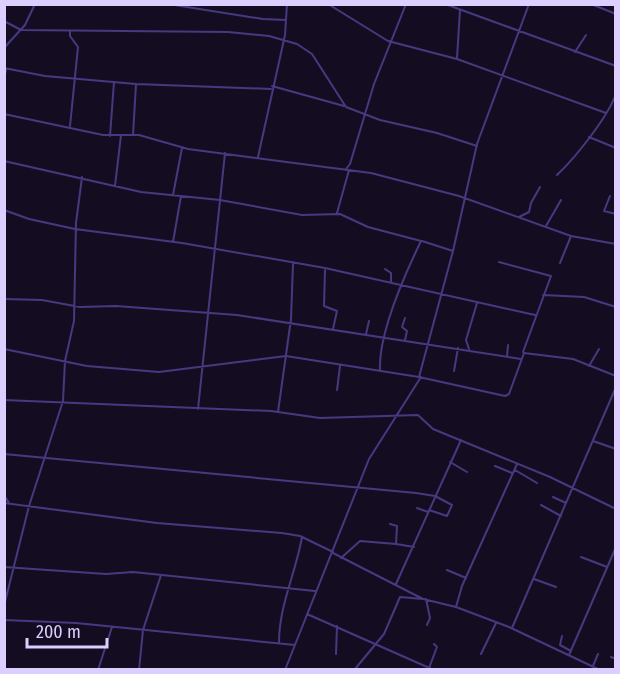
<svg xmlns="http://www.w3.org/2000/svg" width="620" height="674" font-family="'Fira Sans Condensed',sans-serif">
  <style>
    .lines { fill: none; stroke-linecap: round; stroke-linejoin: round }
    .street { stroke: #473980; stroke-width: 2 }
  </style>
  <rect width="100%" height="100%" fill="#140d22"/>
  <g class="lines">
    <!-- street -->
    <path class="street" d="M 168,4 L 263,19 L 286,20
      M 328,4 L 388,41 L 457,59 L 606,113
      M 445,4 L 616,66
      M 591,4 L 616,14
      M 4,21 L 21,30 L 228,32 L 269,36 L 297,44 L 312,54 L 346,107 L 380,120 L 437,133 L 477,146
      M 4,48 L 25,25 L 35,4
      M 575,52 L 586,35
      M 457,58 L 460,10
      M 4,68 L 45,76 L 136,84 L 271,89
      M 4,80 L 6,69
      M 272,86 L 344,106
      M 4,114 L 103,135 L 139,135 L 188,149 L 371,173 L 459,196 L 571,236 L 616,244
      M 70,126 L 78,47 L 70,36 L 70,31
      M 133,135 L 136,84
      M 110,136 L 114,82
      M 589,137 L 616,148
      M 258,157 L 285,35 L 287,4
      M 4,161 L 141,192 L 220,200 L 302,215 L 340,214 L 368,227 L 421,241 C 405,274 378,334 380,371
      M 346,169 L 350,164 L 374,84 L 406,4
      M 557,175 C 576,157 607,118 616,94
      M 115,186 L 121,135
      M 173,195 L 182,148
      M 610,196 L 604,211 L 616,214
      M 4,210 L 29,219 L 75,229 L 182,243 L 325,268 L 535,315
      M 337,213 L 349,170
      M 519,217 L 529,212 L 531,203 L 540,187
      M 546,226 L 561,200
      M 422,241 L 453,251
      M 173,242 L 181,196
      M 499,262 L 551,276 L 523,352
      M 560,263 L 571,236
      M 385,269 L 391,273 L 391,282
      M 325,270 L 324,306 L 337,311 L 333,329
      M 543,295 L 584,297 L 616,307
      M 4,299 L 42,300 L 80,307 L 116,306 L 237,315 L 521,359
      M 366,334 L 369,321
      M 405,340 L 407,331 L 402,327 L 405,318
      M 4,349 L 87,366 L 159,372 L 286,356 L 419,377 L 505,396 L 509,394 L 524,353 L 573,359 L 616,376
      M 469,349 L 466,340 L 477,303
      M 507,356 L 508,345
      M 589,366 L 599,349
      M 454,371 L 458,348
      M 419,377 L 453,251 L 477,144 L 529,4
      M 337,390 L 340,366
      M 4,400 L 271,411 L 320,418 L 418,415 L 433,429 L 550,477 L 616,509
      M 198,409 L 225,153
      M 278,412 L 291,319 L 293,264
      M 593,441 L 616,449
      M 4,454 L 416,493 L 435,496 L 452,505 L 447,516 L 429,510
      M 450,462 L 467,472
      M 495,466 L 512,473
      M 515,470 L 537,483
      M 4,495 L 9,503
      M 553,497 L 566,503
      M 4,503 L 157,523 L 282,533 L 300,536 L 333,552
      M 541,505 L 561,516
      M 417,508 L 428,512
      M 390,524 L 397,526 L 396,544 L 414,547
      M 333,553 L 423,599 L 456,607 L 509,627 L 600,670
      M 581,557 L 607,567
      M 341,558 L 360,541 L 396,544
      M 4,567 L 106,574 L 133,572 L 315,591
      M 447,570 L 466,578
      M 534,579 L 556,587
      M 396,584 L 461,440
      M 426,599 L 430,618 L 427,625
      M 4,606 L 29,506 L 63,401 L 65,361 L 74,321 L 76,223 L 82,177
      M 456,607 L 462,586 L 517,464
      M 307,614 L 434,670
      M 4,620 L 76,623 L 295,645
      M 512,628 L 616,387
      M 562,636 L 560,645 L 571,651
      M 279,642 C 279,606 296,572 302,537
      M 336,654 L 337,626
      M 481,654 L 496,623
      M 569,655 L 616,547
      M 611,657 L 616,659
      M 593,666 L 598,654
      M 429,668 L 437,647 L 434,644
      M 355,669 L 384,634 L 400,597 L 423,599
      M 98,670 L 112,627
      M 139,670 L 143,630 L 161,575
      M 285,670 L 369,459 L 421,377"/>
  </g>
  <!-- border -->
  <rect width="620" height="674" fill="none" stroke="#dcceff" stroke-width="12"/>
  <!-- scale -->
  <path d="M27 638v9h80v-9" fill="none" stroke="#dcceff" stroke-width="3"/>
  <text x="36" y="638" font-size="18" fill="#dcceff" stroke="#140d22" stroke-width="4.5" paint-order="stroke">200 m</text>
</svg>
